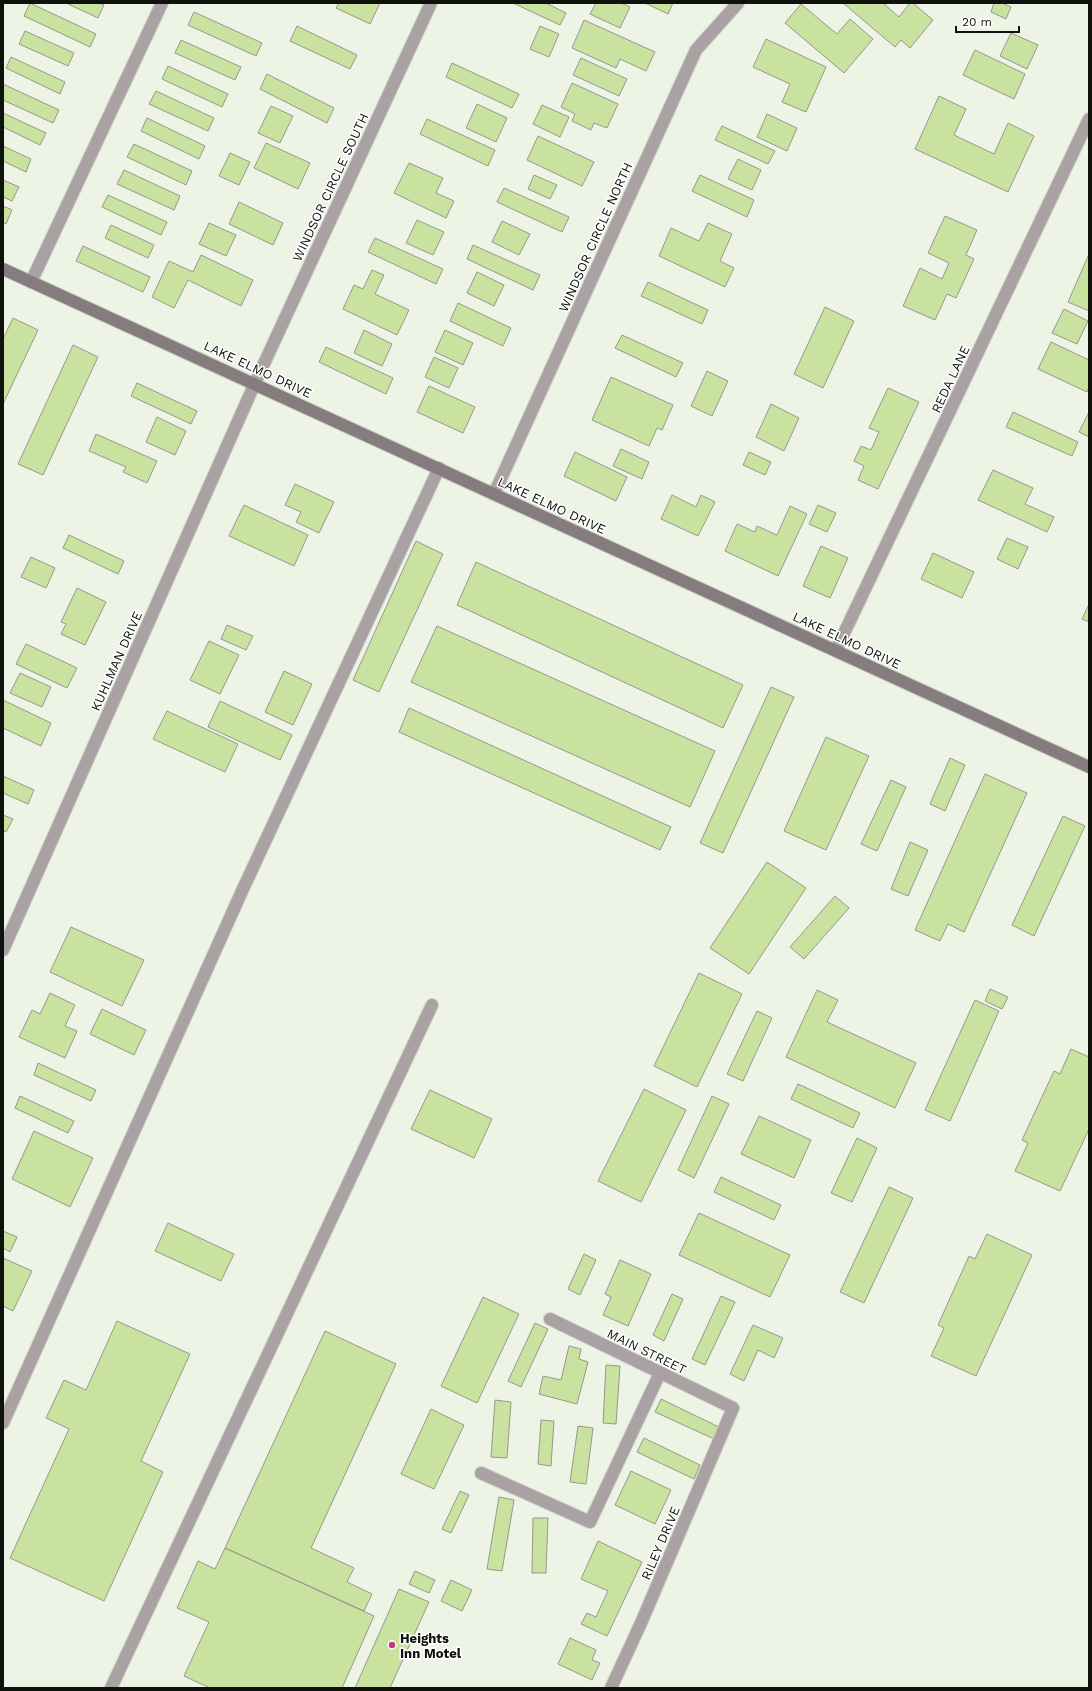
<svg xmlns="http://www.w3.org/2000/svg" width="1092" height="1691" font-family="'Work Sans',sans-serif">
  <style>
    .building { fill: #cae2a0; stroke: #94998b }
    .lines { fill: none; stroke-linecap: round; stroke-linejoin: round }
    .service-casing { stroke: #cad0c2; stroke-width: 14 }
    .minor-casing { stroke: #cad0c2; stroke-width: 14 }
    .secondary-casing { stroke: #cad0c2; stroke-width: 14 }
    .service { stroke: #a9a1a4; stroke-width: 12 }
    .minor { stroke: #a9a1a4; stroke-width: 12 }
    .secondary { stroke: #867b7f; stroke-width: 12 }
    .poi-dot { fill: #c33d7e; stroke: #fff; stroke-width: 1.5 }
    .labels { text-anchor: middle; stroke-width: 3; stroke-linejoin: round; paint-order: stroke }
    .street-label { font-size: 13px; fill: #0f110c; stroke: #fff }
    .poi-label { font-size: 13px; font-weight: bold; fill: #0f110c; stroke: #fff; text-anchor: start }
  </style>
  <rect width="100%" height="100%" fill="#eef4e5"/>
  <!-- building -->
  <path class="building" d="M 30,3 L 96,34 L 90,47 L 24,16 Z
    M 66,3 L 100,3 L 104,5 L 98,18 Z
    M 339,3 L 380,3 L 370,24 L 336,8 Z
    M 513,3 L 546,3 L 566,13 L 560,25 Z
    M 596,3 L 621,3 L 630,7 L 620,28 L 590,14 Z
    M 645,3 L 673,3 L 668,14 Z
    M 843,3 L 883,3 L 899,17 L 910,3 L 913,3 L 933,20 L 910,48 L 901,40 L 895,47 Z
    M 994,3 L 1002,3 L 1011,7 L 1006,19 L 991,12 Z
    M 801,4 L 837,34 L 850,19 L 873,39 L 844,73 L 785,23 Z
    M 194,12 L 262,43 L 256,56 L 188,25 Z
    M 584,20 L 655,52 L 646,71 L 620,59 L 616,68 L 572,48 Z
    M 297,26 L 357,55 L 350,69 L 290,41 Z
    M 540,26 L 559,34 L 549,57 L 530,49 Z
    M 25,31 L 74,53 L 68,66 L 19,44 Z
    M 1011,33 L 1038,45 L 1027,69 L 1000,56 Z
    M 766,39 L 826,67 L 806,112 L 782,102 L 790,84 L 753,67 Z
    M 181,40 L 241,67 L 235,80 L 175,53 Z
    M 975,50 L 1025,74 L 1014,99 L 963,75 Z
    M 11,57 L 65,82 L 60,94 L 6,68 Z
    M 581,58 L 627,79 L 619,96 L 573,75 Z
    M 452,63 L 519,94 L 512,108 L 446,77 Z
    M 168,66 L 228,94 L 222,107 L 162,79 Z
    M 267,74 L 334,108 L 327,123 L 260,89 Z
    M 572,83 L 618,104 L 607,128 L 594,123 L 591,130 L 572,121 L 575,114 L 561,107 Z
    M 3,84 L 59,110 L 53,123 L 3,100 Z
    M 156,91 L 214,118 L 208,131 L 149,104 Z
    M 939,96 L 966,109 L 954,135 L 994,154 L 1008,123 L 1034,136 L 1008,192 L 915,149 Z
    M 477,104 L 507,118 L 496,142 L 466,128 Z
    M 542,105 L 569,117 L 560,137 L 533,124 Z
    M 271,106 L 293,116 L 280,143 L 258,133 Z
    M 3,113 L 46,133 L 40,145 L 3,127 Z
    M 767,114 L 797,128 L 787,151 L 757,137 Z
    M 147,118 L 205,146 L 199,159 L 141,131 Z
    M 427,119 L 495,150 L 488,166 L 420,134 Z
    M 722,126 L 775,151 L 768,164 L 715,140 Z
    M 538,136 L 594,162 L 582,186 L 527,160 Z
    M 266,143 L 310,163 L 298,189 L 254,168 Z
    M 134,144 L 192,171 L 186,185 L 127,157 Z
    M 3,146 L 31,159 L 26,172 L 3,161 Z
    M 230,153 L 250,162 L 239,185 L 219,176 Z
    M 738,159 L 761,170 L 752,190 L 728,179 Z
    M 409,163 L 443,178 L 436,193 L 454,201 L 446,218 L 394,193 Z
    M 124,170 L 180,196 L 174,210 L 117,184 Z
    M 534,175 L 557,185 L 550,199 L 528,189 Z
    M 700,175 L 754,200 L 747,217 L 692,191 Z
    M 3,180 L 19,187 L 12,201 L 3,197 Z
    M 504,188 L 569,217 L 562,232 L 497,202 Z
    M 108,195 L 167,222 L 161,235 L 102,207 Z
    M 239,202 L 283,223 L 273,245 L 229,224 Z
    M 3,206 L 12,210 L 6,224 L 3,222 Z
    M 945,216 L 977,230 L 966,255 L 974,259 L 956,298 L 947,294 L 935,320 L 903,306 L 920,268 L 942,279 L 949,263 L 928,253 Z
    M 417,220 L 444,232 L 433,255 L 406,243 Z
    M 502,221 L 530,234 L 519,255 L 492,242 Z
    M 209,223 L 236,235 L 226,256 L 199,244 Z
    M 708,223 L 732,234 L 720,261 L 734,268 L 725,287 L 659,256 L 671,228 L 699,241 Z
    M 111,225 L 154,245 L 148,258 L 105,238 Z
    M 375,238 L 443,269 L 436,284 L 368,252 Z
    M 473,245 L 540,275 L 533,290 L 467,259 Z
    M 83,246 L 150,277 L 143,292 L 76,261 Z
    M 1089,254 L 1089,311 L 1068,302 Z
    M 201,255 L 253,280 L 241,306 L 188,280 L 174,308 L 152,297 L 169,261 L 193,272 Z
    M 372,270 L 384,275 L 375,294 L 409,310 L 397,335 L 343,309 L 354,285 L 363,289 Z
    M 477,272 L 504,285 L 494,306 L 467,293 Z
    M 648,282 L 708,310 L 702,324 L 641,296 Z
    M 458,303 L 511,328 L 503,346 L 450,321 Z
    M 825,307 L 854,321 L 823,388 L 794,374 Z
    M 1064,309 L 1088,321 L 1077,344 L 1052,333 Z
    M 13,318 L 38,330 L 3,404 L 3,339 Z
    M 364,330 L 392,344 L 382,366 L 354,353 Z
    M 445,330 L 473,343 L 463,365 L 435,352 Z
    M 622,335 L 683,363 L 676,377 L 615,348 Z
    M 1051,342 L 1089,360 L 1089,387 L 1087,392 L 1038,369 Z
    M 73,345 L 98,357 L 43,475 L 18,464 Z
    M 326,347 L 393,378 L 386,394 L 319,362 Z
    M 434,357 L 458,368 L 449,388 L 425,377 Z
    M 707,371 L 728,381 L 712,416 L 691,406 Z
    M 611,377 L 673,405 L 662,430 L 657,428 L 649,446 L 592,420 Z
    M 137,383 L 197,411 L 191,424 L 131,396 Z
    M 429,386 L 475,407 L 463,433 L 417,412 Z
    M 888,388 L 919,402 L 878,489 L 858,480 L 864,466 L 854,461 L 861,446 L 871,450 L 879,432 L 869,428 Z
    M 771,404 L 799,418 L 784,451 L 756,437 Z
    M 1013,412 L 1078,442 L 1072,456 L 1006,427 Z
    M 1089,412 L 1089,437 L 1079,432 Z
    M 157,417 L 186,431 L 175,455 L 146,442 Z
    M 96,434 L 157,461 L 147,483 L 123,472 L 126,467 L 89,451 Z
    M 621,449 L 649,462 L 642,479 L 613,466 Z
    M 575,452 L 627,477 L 616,501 L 564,476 Z
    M 749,452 L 771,462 L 765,475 L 743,465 Z
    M 993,470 L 1033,488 L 1025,504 L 1054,517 L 1047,532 L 978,500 Z
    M 295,484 L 334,502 L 319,533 L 296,522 L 301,512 L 285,505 Z
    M 672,495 L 696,507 L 701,495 L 715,502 L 698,536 L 661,519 Z
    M 244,505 L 308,535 L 294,566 L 229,536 Z
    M 818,505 L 836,513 L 827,532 L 809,524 Z
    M 790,506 L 807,514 L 778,576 L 725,551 L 737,524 L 755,532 L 757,526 L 777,535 Z
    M 69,535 L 124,561 L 118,574 L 63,548 Z
    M 1007,538 L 1028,547 L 1018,569 L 997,559 Z
    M 416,541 L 443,554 L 379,692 L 353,680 Z
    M 821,546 L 848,558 L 830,598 L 803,586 Z
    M 933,553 L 974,572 L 962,598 L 921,579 Z
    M 31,557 L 55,568 L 46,588 L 21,577 Z
    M 476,562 L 743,685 L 723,728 L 457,605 Z
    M 77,588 L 106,602 L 85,645 L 61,634 L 66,624 L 61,622 Z
    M 1089,604 L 1089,622 L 1082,619 Z
    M 227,625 L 253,636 L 246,650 L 221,639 Z
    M 437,626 L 715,751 L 690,807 L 411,682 Z
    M 209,641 L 239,655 L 220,694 L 190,680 Z
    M 26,644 L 77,668 L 67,688 L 16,664 Z
    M 284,671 L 312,684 L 293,725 L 265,712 Z
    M 20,673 L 51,687 L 42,707 L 10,693 Z
    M 771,687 L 794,697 L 723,853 L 700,843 Z
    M 3,700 L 51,723 L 41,746 L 3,728 Z
    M 220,701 L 292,735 L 280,760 L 208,727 Z
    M 409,708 L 671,827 L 660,850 L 399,732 Z
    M 167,711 L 238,744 L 225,772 L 153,739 Z
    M 826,737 L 869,756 L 826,850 L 784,831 Z
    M 950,758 L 965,765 L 945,811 L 930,804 Z
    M 985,774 L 1027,793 L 964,932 L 948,924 L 940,941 L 915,930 Z
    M 3,776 L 34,790 L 28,804 L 3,793 Z
    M 891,780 L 906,787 L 877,851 L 861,844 Z
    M 3,815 L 13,819 L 6,832 L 3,831 Z
    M 1063,816 L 1085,826 L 1034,936 L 1012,925 Z
    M 910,842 L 928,850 L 908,896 L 891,889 Z
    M 767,862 L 806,888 L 749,974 L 710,948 Z
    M 835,896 L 849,908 L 804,959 L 790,947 Z
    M 71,927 L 144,960 L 122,1006 L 50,972 Z
    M 699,973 L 742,994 L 697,1087 L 654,1066 Z
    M 990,989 L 1008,997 L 1002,1009 L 985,1001 Z
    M 817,990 L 838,1000 L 827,1022 L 916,1063 L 895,1108 L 786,1057 Z
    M 50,993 L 75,1005 L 65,1026 L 77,1031 L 65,1058 L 19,1037 L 32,1010 L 40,1014 Z
    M 975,1000 L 999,1011 L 950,1121 L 925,1110 Z
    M 102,1009 L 146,1030 L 134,1055 L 90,1034 Z
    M 757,1011 L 772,1018 L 743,1081 L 727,1074 Z
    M 1071,1049 L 1089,1057 L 1089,1129 L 1060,1191 L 1015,1171 L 1028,1143 L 1022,1140 L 1054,1071 L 1060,1074 Z
    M 38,1063 L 96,1090 L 91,1101 L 34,1075 Z
    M 798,1084 L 860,1113 L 853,1128 L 791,1099 Z
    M 644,1089 L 686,1110 L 641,1202 L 598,1181 Z
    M 430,1090 L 492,1119 L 474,1158 L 411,1129 Z
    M 20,1096 L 74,1121 L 68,1133 L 15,1108 Z
    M 712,1096 L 729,1104 L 694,1178 L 678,1170 Z
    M 759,1116 L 811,1140 L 794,1178 L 741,1154 Z
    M 34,1131 L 93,1158 L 70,1207 L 12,1179 Z
    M 857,1138 L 877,1148 L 852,1202 L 831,1193 Z
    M 721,1177 L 781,1205 L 774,1220 L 714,1192 Z
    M 889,1187 L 913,1198 L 864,1303 L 840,1292 Z
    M 699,1213 L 790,1255 L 770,1297 L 679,1255 Z
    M 168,1223 L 234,1254 L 221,1281 L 155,1251 Z
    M 3,1231 L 17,1237 L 10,1252 L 3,1248 Z
    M 987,1234 L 1032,1255 L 976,1376 L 931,1356 L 944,1328 L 938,1325 L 969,1256 L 975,1259 Z
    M 584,1254 L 596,1260 L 580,1295 L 568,1289 Z
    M 3,1258 L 32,1271 L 13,1311 L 3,1306 Z
    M 620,1260 L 651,1274 L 628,1326 L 603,1315 L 611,1297 L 605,1294 Z
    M 672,1294 L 683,1299 L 664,1341 L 653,1335 Z
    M 721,1296 L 735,1302 L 705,1365 L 692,1359 Z
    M 483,1297 L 519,1314 L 477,1403 L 441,1386 Z
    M 117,1321 L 190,1354 L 141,1461 L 163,1472 L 104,1601 L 10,1558 L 69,1429 L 46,1418 L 64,1380 L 86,1390 Z
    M 535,1323 L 548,1329 L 521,1387 L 508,1381 Z
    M 753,1325 L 783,1338 L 774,1358 L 758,1350 L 744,1381 L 730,1374 Z
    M 325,1331 L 396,1364 L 311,1548 L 354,1568 L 347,1582 L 372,1594 L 364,1611 L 225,1548 Z
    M 569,1346 L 581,1349 L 579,1359 L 588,1362 L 577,1404 L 539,1394 L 543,1376 L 561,1380 Z
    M 606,1365 L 620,1366 L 616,1424 L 603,1423 Z
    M 661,1399 L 719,1427 L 714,1439 L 655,1412 Z
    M 495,1400 L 511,1402 L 507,1458 L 491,1457 Z
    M 431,1409 L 464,1425 L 434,1489 L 401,1474 Z
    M 541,1420 L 554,1421 L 551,1466 L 538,1464 Z
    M 578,1426 L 593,1428 L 586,1484 L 570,1482 Z
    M 644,1438 L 700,1465 L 694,1479 L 637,1452 Z
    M 631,1471 L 671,1490 L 655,1524 L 615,1505 Z
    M 460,1491 L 469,1495 L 451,1533 L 442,1529 Z
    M 499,1497 L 514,1500 L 502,1571 L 487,1569 Z
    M 533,1518 L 548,1518 L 546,1573 L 532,1573 Z
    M 598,1541 L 642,1562 L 607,1636 L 581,1624 L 587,1613 L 596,1617 L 608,1591 L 581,1579 Z
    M 225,1548 L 374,1616 L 342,1688 L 210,1688 L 184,1676 L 209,1622 L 177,1608 L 198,1561 L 215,1569 Z
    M 415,1571 L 435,1580 L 429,1593 L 409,1584 Z
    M 451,1580 L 472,1590 L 462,1611 L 441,1601 Z
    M 399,1589 L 429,1602 L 390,1688 L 355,1688 Z
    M 570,1638 L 596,1650 L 592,1660 L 600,1663 L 592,1680 L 558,1664 Z"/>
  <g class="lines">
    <defs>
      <path id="service" d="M 31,282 L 162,3
        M 550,1319 L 733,1408 L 641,1623 L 611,1688
        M 3,1423 L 242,891 L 439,468
        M 481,1473 L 590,1522 L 660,1373
        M 111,1688 L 432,1005"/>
      <path id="minor" d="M 494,494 L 696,50 L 738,3
        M 836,650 L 1089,119
        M 3,950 L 255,383 L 431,3"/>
      <path id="secondary" d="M 3,269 L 1089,767"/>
    </defs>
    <!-- service casing -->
    <use href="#service" class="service-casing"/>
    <!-- minor casing -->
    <use href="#minor" class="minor-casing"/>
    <!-- secondary casing -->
    <use href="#secondary" class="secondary-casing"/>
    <!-- service -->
    <use href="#service" class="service"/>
    <!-- minor -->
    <use href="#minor" class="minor"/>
    <!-- secondary -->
    <use href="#secondary" class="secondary"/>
  </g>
  <!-- markers -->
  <circle class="poi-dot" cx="392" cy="1645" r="4"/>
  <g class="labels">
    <!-- street labels -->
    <g class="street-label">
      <text transform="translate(330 187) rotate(-65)" y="5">WINDSOR CIRCLE SOUTH</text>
      <text transform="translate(595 237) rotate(-66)" y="5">WINDSOR CIRCLE NORTH</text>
      <text transform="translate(258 369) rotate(25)" y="5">LAKE ELMO DRIVE</text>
      <text transform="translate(950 379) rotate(-65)" y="5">REDA LANE</text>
      <text transform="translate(552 505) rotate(25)" y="5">LAKE ELMO DRIVE</text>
      <text transform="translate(847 640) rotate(25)" y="5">LAKE ELMO DRIVE</text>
      <text transform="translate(116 661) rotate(-66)" y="5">KUHLMAN DRIVE</text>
      <text transform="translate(647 1351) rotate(26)" y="5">MAIN STREET</text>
      <text transform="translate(660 1543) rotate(-67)" y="5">RILEY DRIVE</text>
    </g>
    <!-- poi labels -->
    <g class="poi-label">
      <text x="400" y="1643">Heights<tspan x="400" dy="15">Inn Motel</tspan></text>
    </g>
  </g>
  <!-- border -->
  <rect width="1092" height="1691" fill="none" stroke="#0f110c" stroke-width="8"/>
  <!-- scale -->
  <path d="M956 26v6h63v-6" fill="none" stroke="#0f110c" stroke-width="2"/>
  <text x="962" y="26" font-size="12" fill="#0f110c" stroke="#ffffff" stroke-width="3" paint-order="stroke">20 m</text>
</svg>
